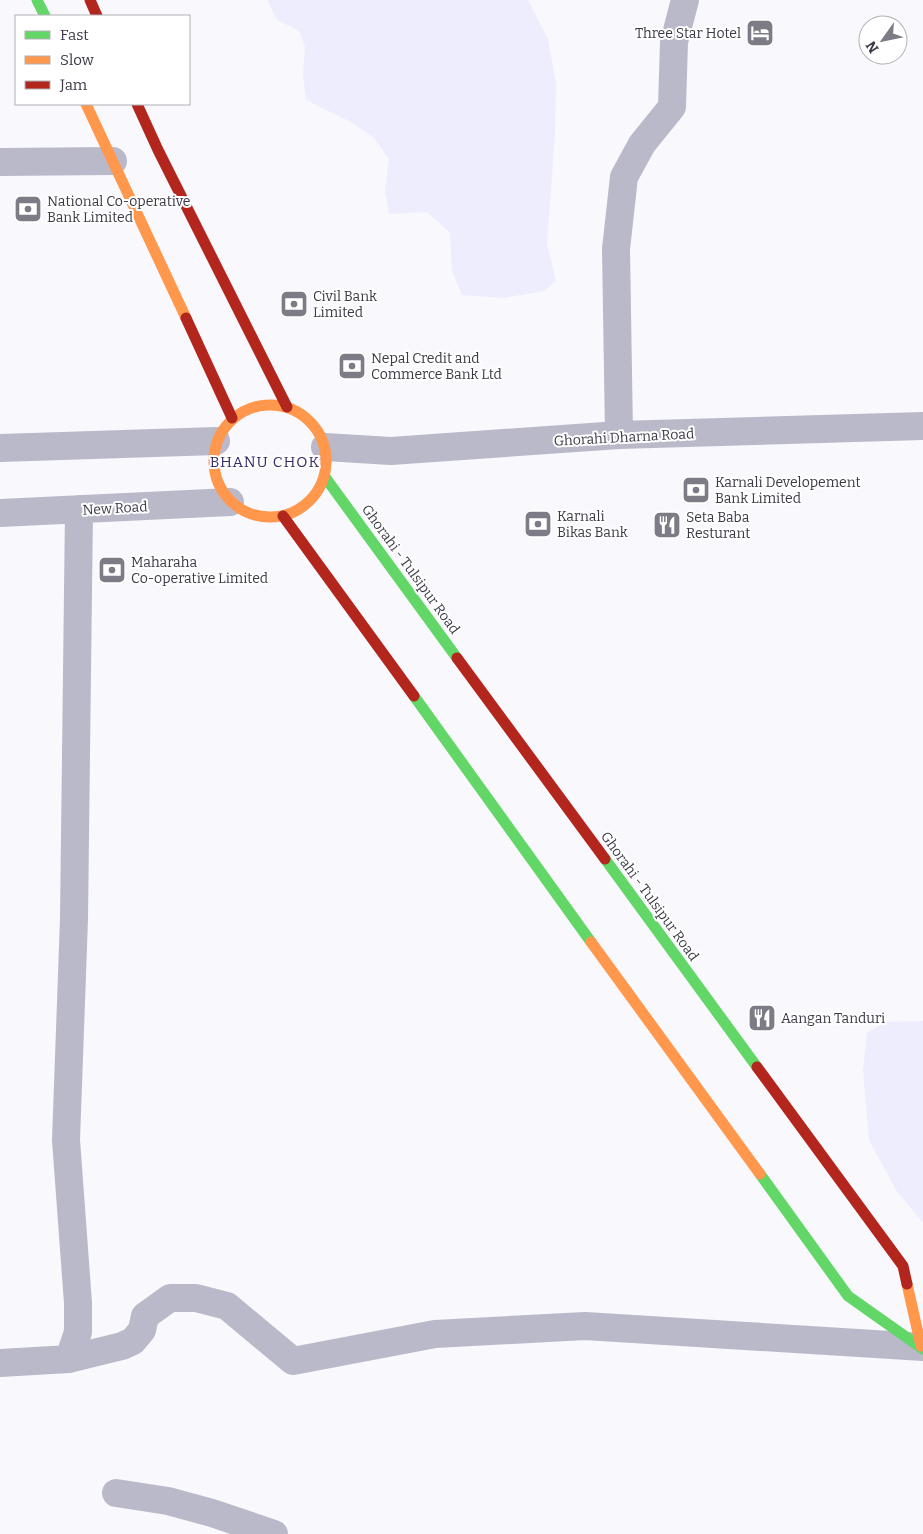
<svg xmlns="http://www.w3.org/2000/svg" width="923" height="1534" font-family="Bitter,serif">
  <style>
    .green { fill: #eeedfe }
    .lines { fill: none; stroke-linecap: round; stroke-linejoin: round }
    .street { stroke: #bab9c9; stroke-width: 28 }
    .fast { stroke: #63d668; stroke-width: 11 }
    .slow { stroke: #ff974d; stroke-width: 11 }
    .jam { stroke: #b3261e; stroke-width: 11 }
    .labels { text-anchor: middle; stroke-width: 4; stroke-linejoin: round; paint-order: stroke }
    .poi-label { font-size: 14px; fill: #3b3a46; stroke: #fff; text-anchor: start }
    .street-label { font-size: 14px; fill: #3b3a46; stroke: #fff }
    .neighbourhood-label { font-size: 15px; letter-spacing: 1px; fill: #372e69; stroke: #fff }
  </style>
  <rect width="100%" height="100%" fill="#f8f8fd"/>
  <!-- green -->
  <path class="green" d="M 267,0 L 528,0 L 548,39 L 556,84 L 555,134 L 547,244 L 556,281 L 544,291 L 503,298 L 462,295 L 452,271 L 450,233 L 427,212 L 389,214 L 385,191 L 389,159 L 373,137 L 351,122 L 306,100 L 303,74 L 305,47 L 299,31 L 277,20 Z
    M 923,1021 L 923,1223 L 896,1190 L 869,1140 L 863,1071 L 867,1033 L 885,1022 Z"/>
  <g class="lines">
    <!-- street -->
    <path class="street" d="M 0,162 L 113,161
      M 619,435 L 616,249 L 624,177 L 642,144 L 672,107 L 674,42 L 685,0
      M 325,447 L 391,451 L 619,435 L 923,426
      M 0,448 L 216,441
      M 0,513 L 230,502
      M 69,1359 L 78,1332 L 78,1303 L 66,1140 L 74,919 L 79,509
      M 0,1363 L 69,1359 L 122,1346 L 133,1341 L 142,1330 L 145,1316 L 170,1298 L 196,1298 L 227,1306 L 293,1361 L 435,1334 L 585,1326 L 923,1347
      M 116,1493 L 168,1501 L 212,1513 L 274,1534"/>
    <!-- fast -->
    <path class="fast" d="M 37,0 L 45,16
      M 325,477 L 457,658
      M 414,696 L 591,942
      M 605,859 L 757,1067
      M 760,1174 L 848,1296 L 923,1349"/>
    <!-- slow -->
    <path class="slow" d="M 86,104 L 186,318
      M214 461a56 56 0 1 1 112 0a56 56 0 1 1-112 0Z
      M 591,942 L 760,1174
      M 907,1284 L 921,1346"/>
    <!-- jam -->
    <path class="jam" d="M 90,0 L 97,16
      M 137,104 L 158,150 L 287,407
      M 186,318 L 232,418
      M 283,516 L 414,696
      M 457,658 L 605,859
      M 757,1067 L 903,1266 L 907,1284"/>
  </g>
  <!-- icons -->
  <defs>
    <symbol id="hotel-square" viewBox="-11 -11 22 22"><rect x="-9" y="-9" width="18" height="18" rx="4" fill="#7d7c86" stroke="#fff"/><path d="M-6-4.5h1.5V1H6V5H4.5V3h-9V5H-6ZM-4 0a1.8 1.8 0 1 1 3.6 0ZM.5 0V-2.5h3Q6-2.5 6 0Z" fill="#fff"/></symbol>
    <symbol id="bank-square" viewBox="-11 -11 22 22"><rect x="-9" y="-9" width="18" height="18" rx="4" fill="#7d7c86" stroke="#fff"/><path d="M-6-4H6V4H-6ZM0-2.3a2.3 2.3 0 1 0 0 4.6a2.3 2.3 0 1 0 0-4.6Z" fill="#fff"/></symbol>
    <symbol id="restaurant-square" viewBox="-11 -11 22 22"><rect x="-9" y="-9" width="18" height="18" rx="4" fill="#7d7c86" stroke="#fff"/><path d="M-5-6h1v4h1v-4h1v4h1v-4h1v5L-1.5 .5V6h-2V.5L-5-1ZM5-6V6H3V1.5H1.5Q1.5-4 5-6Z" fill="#fff"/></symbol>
  </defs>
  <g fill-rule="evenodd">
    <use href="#hotel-square" x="744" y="17" width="32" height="32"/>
    <use href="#bank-square" x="12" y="193" width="32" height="32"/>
    <use href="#bank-square" x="278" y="288" width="32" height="32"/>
    <use href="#bank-square" x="336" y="350" width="32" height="32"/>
    <use href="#bank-square" x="680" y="474" width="32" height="32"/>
    <use href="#bank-square" x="522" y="508" width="32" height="32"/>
    <use href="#restaurant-square" x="651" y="509" width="32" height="32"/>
    <use href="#bank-square" x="96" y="554" width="32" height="32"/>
    <use href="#restaurant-square" x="746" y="1002" width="32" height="32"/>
  </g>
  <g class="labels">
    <!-- poi labels -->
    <g class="poi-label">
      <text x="741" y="38" text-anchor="end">Three Star Hotel</text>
      <text x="47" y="206">National Co-operative<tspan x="47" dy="16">Bank Limited</tspan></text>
      <text x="313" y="301">Civil Bank<tspan x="313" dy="16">Limited</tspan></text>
      <text x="371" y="363">Nepal Credit and<tspan x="371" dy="16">Commerce Bank Ltd</tspan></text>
      <text x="715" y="487">Karnali Developement<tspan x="715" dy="16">Bank Limited</tspan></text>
      <text x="557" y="521">Karnali<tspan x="557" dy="16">Bikas Bank</tspan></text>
      <text x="686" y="522">Seta Baba<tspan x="686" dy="16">Resturant</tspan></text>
      <text x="131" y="567">Maharaha<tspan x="131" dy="16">Co-operative Limited</tspan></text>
      <text x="781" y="1023">Aangan Tanduri</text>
    </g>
    <!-- street labels -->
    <g class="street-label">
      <text transform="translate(624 437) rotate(-3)" y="5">Ghorahi Dharna Road</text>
      <text transform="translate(115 508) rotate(-3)" y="5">New Road</text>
      <text transform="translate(411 569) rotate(54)" y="5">Ghorahi - Tulsipur Road</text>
      <text transform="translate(650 896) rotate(54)" y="5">Ghorahi - Tulsipur Road</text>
    </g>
    <!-- neighbourhood labels -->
    <g class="neighbourhood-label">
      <text x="265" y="467">BHANU CHOK</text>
    </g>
  </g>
  <!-- legend -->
  <rect x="15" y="15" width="175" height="90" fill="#ffffff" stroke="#b1b0b5"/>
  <rect x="25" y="31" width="25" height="8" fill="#63d668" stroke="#b1b0b5"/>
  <text x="60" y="40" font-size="15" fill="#3b3a46">Fast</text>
  <rect x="25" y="56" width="25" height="8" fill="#ff974d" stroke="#b1b0b5"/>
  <text x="60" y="65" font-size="15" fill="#3b3a46">Slow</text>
  <rect x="25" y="81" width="25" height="8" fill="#b3261e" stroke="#b1b0b5"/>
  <text x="60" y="90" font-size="15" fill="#3b3a46">Jam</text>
  <!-- north arrow -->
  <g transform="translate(883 40) rotate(237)"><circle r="24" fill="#ffffff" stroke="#b1b0b5"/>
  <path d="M0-4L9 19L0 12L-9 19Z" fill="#7d7c86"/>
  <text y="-8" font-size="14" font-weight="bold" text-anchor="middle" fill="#3b3a46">N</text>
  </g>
</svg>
